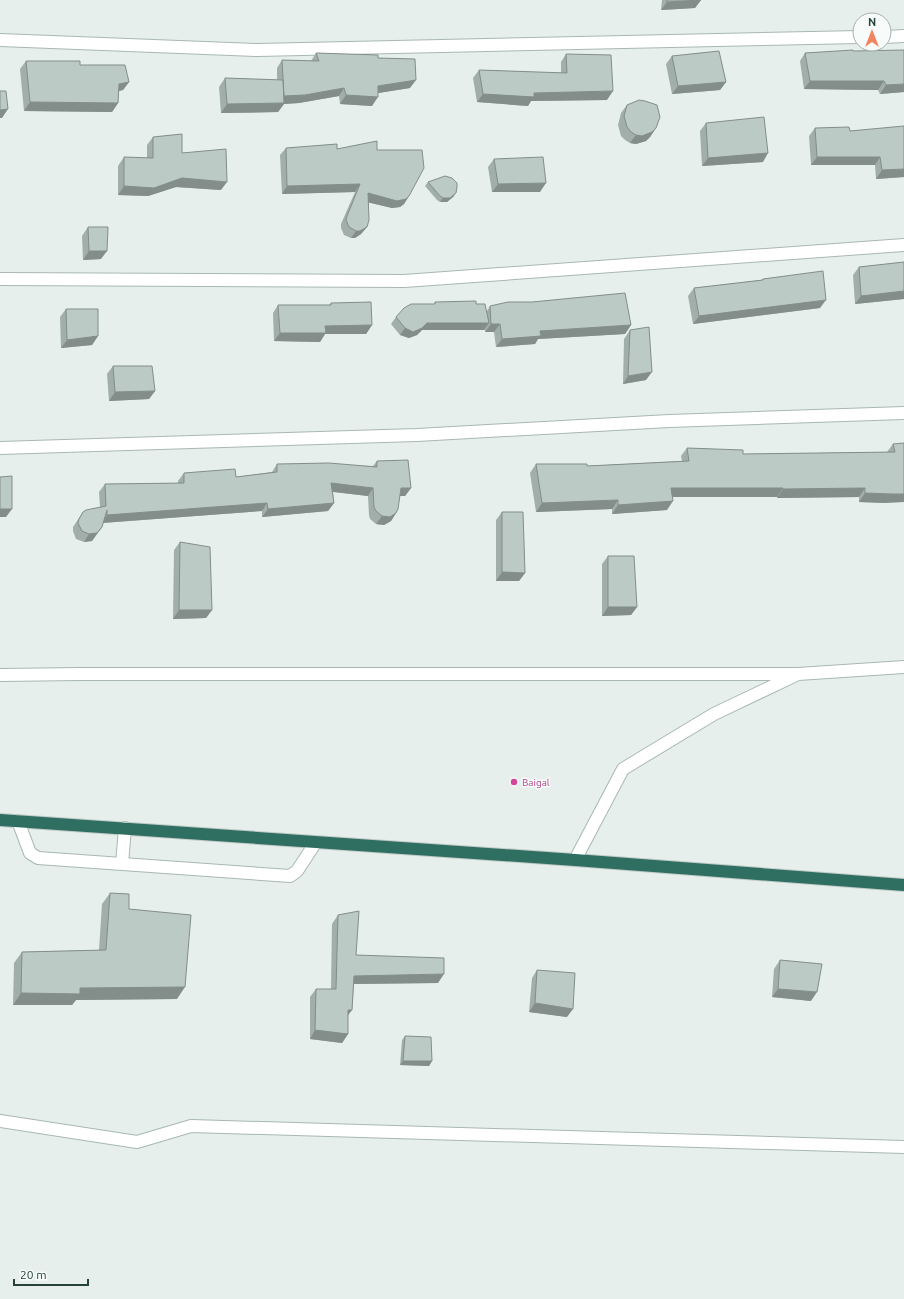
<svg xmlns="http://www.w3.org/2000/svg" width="904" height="1299" font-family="Ubuntu,sans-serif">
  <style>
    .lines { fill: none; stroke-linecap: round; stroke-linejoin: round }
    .lane-casing { stroke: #a8b8b2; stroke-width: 14 }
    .street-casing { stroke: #a8b8b2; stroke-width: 14 }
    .highway-casing { stroke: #c2cac8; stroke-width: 14 }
    .lane { stroke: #fff; stroke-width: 12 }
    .street { stroke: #fff; stroke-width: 12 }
    .highway { stroke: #2f6f62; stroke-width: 12 }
    .wall { fill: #a1aea9 }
    .shaded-wall { fill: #838d89 }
    .building { fill: #bbcac4; stroke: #838d89 }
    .hotel-dot { fill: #d1479c; stroke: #f7fbf9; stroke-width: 1.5 }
    .labels { text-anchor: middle; stroke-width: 3; stroke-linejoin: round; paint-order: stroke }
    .hotel-label { font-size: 10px; fill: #b23c85; stroke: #f7fbf9; text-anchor: start }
  </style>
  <rect width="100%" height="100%" fill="#e6efeb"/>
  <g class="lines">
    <defs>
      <path id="lane" d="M 0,675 L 80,674 L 798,674
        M 18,821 L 30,853 L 38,858 L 290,876 L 297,871 L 316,842
        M 575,860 L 623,769 L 714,714 L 798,674 L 904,667
        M 122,864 L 125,828"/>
      <path id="street" d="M 884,37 L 904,36
        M 0,40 L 257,50 L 860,37
        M 0,279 L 404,281 L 904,245
        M 0,448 L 417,435 L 669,421 L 904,413
        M 0,1121 L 137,1142 L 191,1126 L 904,1147"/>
      <path id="highway" d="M 0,820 L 575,860 L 904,885"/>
    </defs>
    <!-- lane casing -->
    <use href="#lane" class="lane-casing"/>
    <!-- street casing -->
    <use href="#street" class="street-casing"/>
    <!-- highway casing -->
    <use href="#highway" class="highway-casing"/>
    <!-- lane -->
    <use href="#lane" class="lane"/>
    <!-- street -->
    <use href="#street" class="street"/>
    <!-- highway -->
    <use href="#highway" class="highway"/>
  </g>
  <!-- wall -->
  <path class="wall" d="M 662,0 L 701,0 L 695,8 L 661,10 Z
    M 853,51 L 904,92 L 880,94 L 878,90 L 804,89 L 800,61 L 805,53 Z
    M 316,53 L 378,58 L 410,88 L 378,93 L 372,106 L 340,104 L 339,96 L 299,103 L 284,104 L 278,112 L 221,113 L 219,87 L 225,78 L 277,80 L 277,68 L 282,60 L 311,61 Z
    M 566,54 L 607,100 L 531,101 L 528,106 L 477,102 L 473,78 L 479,70 L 561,73 L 561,62 Z
    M 672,56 L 726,82 L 720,90 L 672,94 L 666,64 Z
    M 26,61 L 80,65 L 129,82 L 123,90 L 119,91 L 118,103 L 112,112 L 24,111 L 20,69 Z
    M 627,105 L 656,128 L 650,137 L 646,141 L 636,144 L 630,143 L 625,140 L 621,136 L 618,125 L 621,113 Z
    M 706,123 L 763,162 L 702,166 L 700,131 Z
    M 815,128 L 850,131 L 904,177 L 876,179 L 875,165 L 811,165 L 809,136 Z
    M 153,137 L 182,153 L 221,190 L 176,187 L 148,196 L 118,195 L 118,166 L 124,157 L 147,158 L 147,145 Z
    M 286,148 L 377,150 L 409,196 L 404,204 L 400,207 L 392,208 L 368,202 L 367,227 L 361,234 L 355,238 L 351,238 L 344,235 L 341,228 L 341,224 L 355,192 L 282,194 L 280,155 Z
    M 494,159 L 540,192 L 492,192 L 488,167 Z
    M 428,182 L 456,193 L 453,197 L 447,202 L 440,202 L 437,200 L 425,186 Z
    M 88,227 L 101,259 L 83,260 L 82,236 Z
    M 904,262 L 904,299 L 855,304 L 853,275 L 859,267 Z
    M 763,279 L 820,308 L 693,324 L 688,296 L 694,288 L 761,280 Z
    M 435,302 L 476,304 L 487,311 L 490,306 L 631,325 L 625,334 L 538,339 L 535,344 L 496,347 L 494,332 L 485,332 L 485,330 L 422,330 L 417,335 L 409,338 L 400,335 L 391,324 L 396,317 L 434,304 Z
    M 331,303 L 372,325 L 366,334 L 325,334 L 320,342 L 274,341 L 273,313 L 278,305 L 329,305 Z
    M 66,309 L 98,336 L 92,345 L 61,348 L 60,317 Z
    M 630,330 L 646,380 L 623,384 L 624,339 Z
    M 113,366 L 155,391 L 149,399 L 109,401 L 107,374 Z
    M 904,443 L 886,503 L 859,502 L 859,497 L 777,498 L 777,497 L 672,497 L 667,510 L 612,514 L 612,509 L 536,512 L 530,473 L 536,464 L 587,466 L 682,461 L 681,456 L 687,448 L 743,454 L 887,452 L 893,444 Z
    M 377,461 L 411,488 L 405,496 L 400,496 L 396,513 L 391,521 L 384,525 L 376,524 L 370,519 L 369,515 L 368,496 L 333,492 L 334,503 L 328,511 L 262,517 L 262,511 L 103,523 L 102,527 L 92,541 L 84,542 L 76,539 L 73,531 L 73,527 L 83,512 L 100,507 L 99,492 L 105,484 L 178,483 L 178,481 L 184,473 L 236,477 L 272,472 L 277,464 L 373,466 Z
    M 502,512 L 525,573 L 519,581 L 496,581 L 496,520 Z
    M 180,542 L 212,610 L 206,618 L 173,619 L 174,550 Z
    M 608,556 L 637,607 L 631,615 L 602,616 L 602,564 Z
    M 110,893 L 129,909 L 177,999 L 76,1000 L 72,1005 L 13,1005 L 14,963 L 22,952 L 99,950 L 102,904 Z
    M 338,915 L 356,955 L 438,983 L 354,984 L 352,1010 L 348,1015 L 348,1034 L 342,1043 L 310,1039 L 310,997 L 316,989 L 331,989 L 332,924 Z
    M 780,960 L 811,1001 L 772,997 L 774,969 Z
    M 537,970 L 567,1017 L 529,1012 L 532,978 Z
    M 405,1036 L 432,1061 L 429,1066 L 400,1065 L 402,1040 Z"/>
  <!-- shaded-wall -->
  <path class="shaded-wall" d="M 701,0 L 695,8 L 661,10 L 667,2 Z
    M 416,80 L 410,88 L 372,94 L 378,86 Z
    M 810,81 L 884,81 L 878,90 L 804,89 Z
    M 129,82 L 123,90 L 113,92 L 119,84 Z
    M 726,82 L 720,90 L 672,94 L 678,86 Z
    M 904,84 L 904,92 L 880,94 L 886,85 Z
    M 344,88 L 339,96 L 299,103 L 284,104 L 278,112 L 221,113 L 227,104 Z
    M 613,91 L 607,100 L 531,101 L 528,106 L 477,102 L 483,94 Z
    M 346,95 L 378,97 L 372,106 L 340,104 Z
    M 30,102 L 118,103 L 112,112 L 24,111 Z
    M 8,109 L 2,118 L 0,118 L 0,110 Z
    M 656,128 L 650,137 L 646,141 L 636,144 L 630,143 L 636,135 Z
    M 768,153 L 763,162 L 702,166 L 708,158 Z
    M 817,157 L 880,157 L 875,165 L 811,165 Z
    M 904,169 L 904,177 L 876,179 L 882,170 Z
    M 182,178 L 227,182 L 221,190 L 176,187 L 148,196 L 118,195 L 124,186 Z
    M 546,183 L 540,192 L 492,192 L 498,184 Z
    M 360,184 L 355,192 L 282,194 L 287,186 Z
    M 368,193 L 409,196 L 404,204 L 400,207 L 392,208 L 362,201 Z
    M 456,193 L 453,197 L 447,202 L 440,202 L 443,198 Z
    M 367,227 L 361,234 L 355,238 L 351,238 L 356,231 Z
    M 89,251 L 107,251 L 101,259 L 83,260 Z
    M 904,291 L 904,299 L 855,304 L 861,296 Z
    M 826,300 L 820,308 L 693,324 L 699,316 Z
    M 427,323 L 489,323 L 484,330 L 422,330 L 417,335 L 409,338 L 400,335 L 405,328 Z
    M 491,324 L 500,324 L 494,332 L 485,332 Z
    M 372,325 L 366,334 L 325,334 L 320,342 L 274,341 L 280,333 L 325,326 Z
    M 631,325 L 625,334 L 538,339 L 535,344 L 496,347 L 502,339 L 540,331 Z
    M 98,336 L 92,345 L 61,348 L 67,340 Z
    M 652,372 L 646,380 L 623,384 L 628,376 Z
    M 155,391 L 149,399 L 109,401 L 115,392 Z
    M 331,483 L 373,488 L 368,496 L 326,491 Z
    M 401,488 L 411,488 L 405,496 L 396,496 Z
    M 671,488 L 783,488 L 777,497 L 665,497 Z
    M 865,488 L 859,497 L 777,498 L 783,489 Z
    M 865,493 L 904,494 L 904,502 L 886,503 L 859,502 Z
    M 618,500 L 612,509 L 536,512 L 542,503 Z
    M 673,501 L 667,510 L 612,514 L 618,505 Z
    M 267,503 L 262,511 L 101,523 L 107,515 Z
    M 334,503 L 328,511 L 262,517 L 268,509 Z
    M 0,509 L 12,509 L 6,517 L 0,517 Z
    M 396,513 L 391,521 L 384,525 L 376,524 L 382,516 Z
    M 102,527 L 92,541 L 84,542 L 89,534 Z
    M 502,572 L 525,573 L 519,581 L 496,581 Z
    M 608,607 L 637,607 L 631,615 L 602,616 Z
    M 179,610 L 212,610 L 206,618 L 173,619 Z
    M 444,974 L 438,983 L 349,984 L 354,976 Z
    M 185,987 L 177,999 L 76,1000 L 72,1005 L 13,1005 L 21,993 L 80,988 Z
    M 778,989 L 817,992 L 811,1001 L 772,997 Z
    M 535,1003 L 573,1009 L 567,1017 L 529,1012 Z
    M 348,1010 L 352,1010 L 346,1018 Z
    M 315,1030 L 348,1034 L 342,1043 L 310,1039 Z
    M 403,1061 L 432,1061 L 429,1066 L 400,1065 Z"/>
  <!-- building -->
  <path class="building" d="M 667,0 L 701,0 L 667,2 Z
    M 853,50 L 853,51 L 904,50 L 904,84 L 886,85 L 884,81 L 810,81 L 805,53 Z
    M 719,51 L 726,82 L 678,86 L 672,56 Z
    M 316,53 L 378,55 L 378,58 L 415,59 L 416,80 L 378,86 L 378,97 L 346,95 L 344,88 L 305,95 L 284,96 L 282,60 L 319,61 Z
    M 566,54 L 611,55 L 613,91 L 534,93 L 534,97 L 483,94 L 479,70 L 567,73 Z
    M 26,61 L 80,61 L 80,65 L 125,65 L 129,82 L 119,84 L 118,103 L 30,102 Z
    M 225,78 L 283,80 L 284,103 L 227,104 Z
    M 0,91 L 6,91 L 8,109 L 0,110 Z
    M 639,100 L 645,101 L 657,105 L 660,117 L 656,128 L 652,132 L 642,136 L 636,135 L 631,132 L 627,127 L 624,116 L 627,105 Z
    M 764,117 L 768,153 L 708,158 L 706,123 Z
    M 904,126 L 904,169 L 882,170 L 880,157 L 817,157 L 815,128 L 849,127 L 850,131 Z
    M 182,134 L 182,153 L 226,149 L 227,182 L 182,178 L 154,188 L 124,186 L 124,157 L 153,158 L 153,137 Z
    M 377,141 L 377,150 L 422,150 L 424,168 L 409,196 L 406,199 L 397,201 L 368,193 L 369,220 L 367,227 L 360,231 L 356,231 L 349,227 L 346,220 L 347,216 L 360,184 L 287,186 L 286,148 L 337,144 L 337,149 Z
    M 543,157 L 546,183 L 498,184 L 494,159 Z
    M 445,176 L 452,178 L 457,183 L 457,187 L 456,193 L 450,198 L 443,198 L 440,196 L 428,182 Z
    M 88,227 L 108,227 L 107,251 L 89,251 Z
    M 904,262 L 904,291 L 861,296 L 859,267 Z
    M 823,271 L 826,300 L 699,316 L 694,288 L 763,280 L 763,279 Z
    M 625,293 L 631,325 L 540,331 L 541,336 L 502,339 L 500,324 L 491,324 L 490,306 L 508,302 L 532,302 Z
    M 476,301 L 476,304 L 485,304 L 489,323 L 427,323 L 422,328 L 413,332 L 405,328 L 396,317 L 404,308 L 411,304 L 435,304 L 435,302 Z
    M 371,302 L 372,325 L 325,326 L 326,333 L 280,333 L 278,305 L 331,305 L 331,303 Z
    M 66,309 L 98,309 L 98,336 L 67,340 Z
    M 649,327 L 652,372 L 628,376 L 630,330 Z
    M 113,366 L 152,366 L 155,391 L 115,392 Z
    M 904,443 L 904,494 L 892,494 L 865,493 L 865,488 L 783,489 L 783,488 L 671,488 L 673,501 L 618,505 L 618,500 L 542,503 L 536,464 L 587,464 L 587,466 L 689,461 L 687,448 L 743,450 L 743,454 L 895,452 L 893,444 Z
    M 408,460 L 411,488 L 401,488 L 398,509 L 396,513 L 390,517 L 382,516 L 376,511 L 374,507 L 373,488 L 331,483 L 334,503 L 268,509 L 267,503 L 107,515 L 107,510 L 102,527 L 97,533 L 89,534 L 82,531 L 78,523 L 79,519 L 83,512 L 86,510 L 106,506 L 105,484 L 184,483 L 184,473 L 235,469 L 236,477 L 277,472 L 277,464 L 329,463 L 377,467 L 377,461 Z
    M 12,476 L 12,509 L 0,509 L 0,477 Z
    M 502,512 L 523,512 L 525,573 L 502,572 Z
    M 180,542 L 210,547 L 212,610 L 179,610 Z
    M 608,556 L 634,556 L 637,607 L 608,607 Z
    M 110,893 L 129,894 L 129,909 L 191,915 L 185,987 L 80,988 L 80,994 L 21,993 L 22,952 L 106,950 Z
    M 359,911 L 356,955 L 444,958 L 444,974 L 354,976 L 352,1010 L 348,1010 L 348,1034 L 315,1030 L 316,989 L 336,989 L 338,915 Z
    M 780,960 L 822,964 L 817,992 L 778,989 Z
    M 537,970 L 575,973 L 573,1009 L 535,1003 Z
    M 405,1036 L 431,1037 L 432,1061 L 403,1061 Z"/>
  <!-- markers -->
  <circle class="hotel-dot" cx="514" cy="782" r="4"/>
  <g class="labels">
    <!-- hotel labels -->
    <g class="hotel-label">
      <text x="522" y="786">Baigal</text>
    </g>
  </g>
  <!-- north arrow -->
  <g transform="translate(872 32)"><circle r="19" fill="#f7fbf9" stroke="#a3b1ad"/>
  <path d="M0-3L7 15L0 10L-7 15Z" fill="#f4845f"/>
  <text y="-6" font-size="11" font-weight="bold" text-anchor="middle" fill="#24423a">N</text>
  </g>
  <!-- scale -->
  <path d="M14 1279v6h74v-6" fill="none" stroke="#24423a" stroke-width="2"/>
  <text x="20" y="1279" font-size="12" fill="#24423a" stroke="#f7fbf9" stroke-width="3" paint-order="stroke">20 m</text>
</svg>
